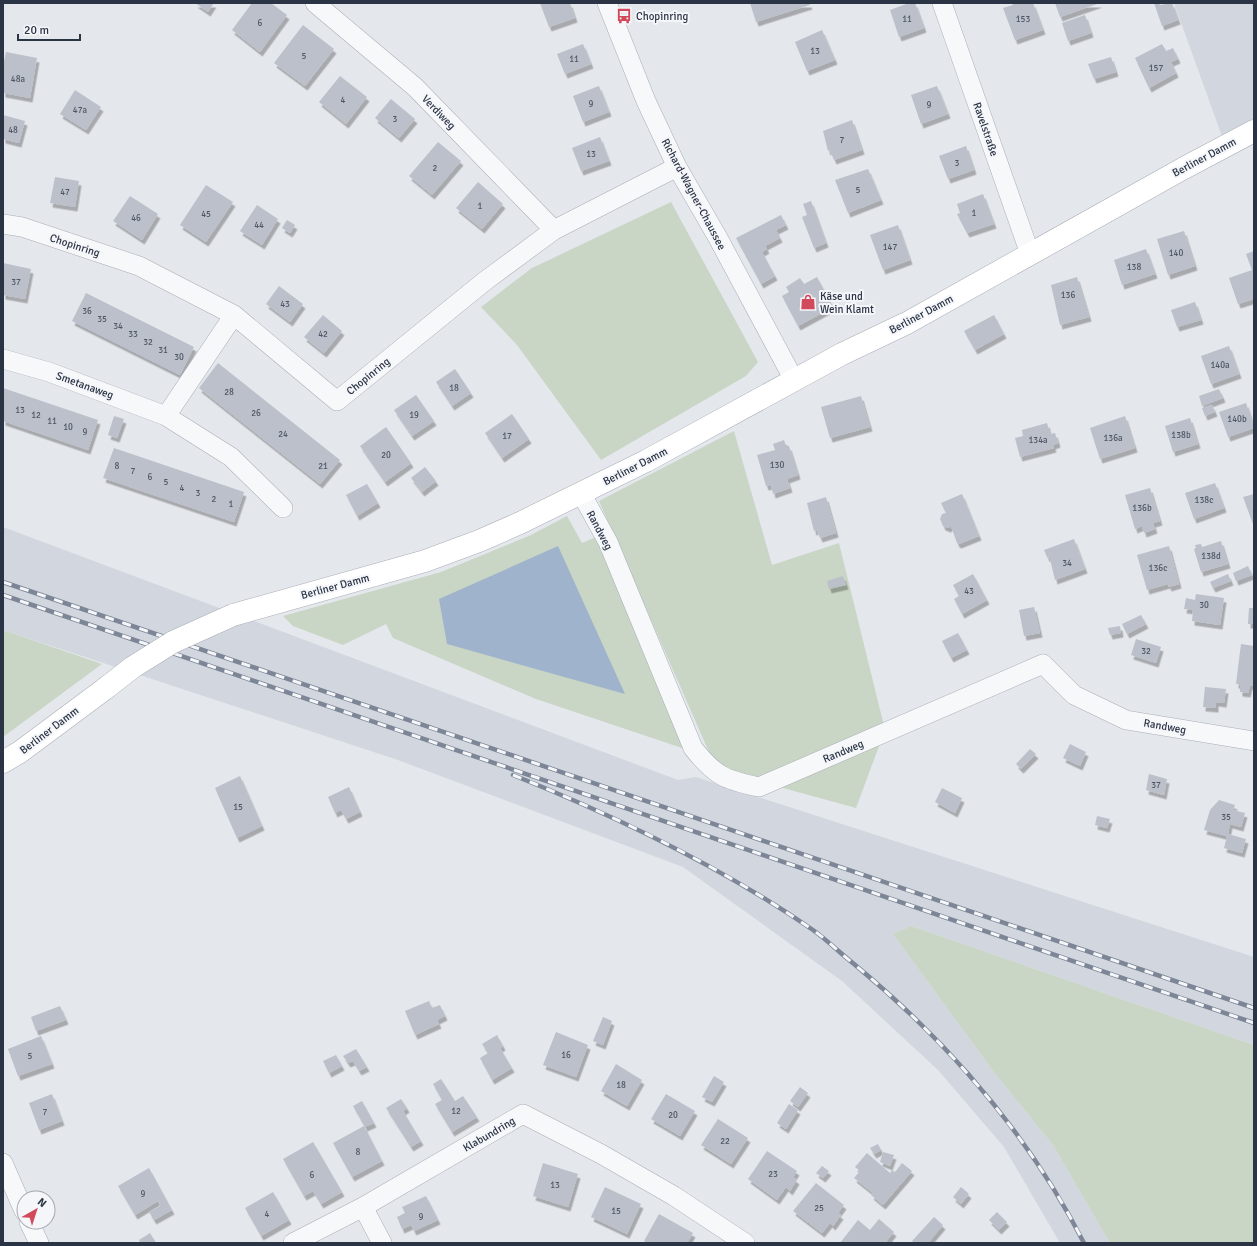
<svg xmlns="http://www.w3.org/2000/svg" width="1257" height="1246" font-family="Signika,sans-serif">
  <style>
    .built { fill: #d2d6de }
    .green { fill: #c9d6c5 }
    .water { fill: #9fb4cc }
    .building { fill: #bbc0ca; filter: url(#shadow) }
    .lines { fill: none; stroke-linecap: round; stroke-linejoin: round }
    .minor-casing { stroke: #a9aeb7; stroke-width: 20 }
    .secondary-casing { stroke: #a9aeb7; stroke-width: 23 }
    .minor { stroke: #f7f8fa; stroke-width: 19 }
    .secondary { stroke: #fff; stroke-width: 22 }
    .rail-casing { stroke: #7d8696; stroke-width: 4.5 }
    .rail { stroke: #f4f6f9; stroke-width: 3; stroke-dasharray: 9; stroke-linecap: butt }
    .secondary-bridge-casing { stroke: #a9aeb7; stroke-width: 23; stroke-linecap: butt }
    .secondary-bridge { stroke: #fff; stroke-width: 22 }
    .labels { text-anchor: middle; stroke-width: 4; stroke-linejoin: round; paint-order: stroke }
    .number-label { font-size: 9px; fill: #4f5766 }
    .poi-label { font-size: 11px; fill: #2b3445; stroke: #f4f6f9; text-anchor: start }
    .street-label { font-size: 11px; fill: #2b3445; stroke: #f4f6f9 }
  </style>
  <defs>
    <filter id="shadow"><feDropShadow dx="2.5" dy="4.5" stdDeviation="0" flood-color="#0004"/></filter>
  </defs>
  <rect width="100%" height="100%" fill="#e4e7ec"/>
  <!-- built -->
  <path class="built" d="M 1174,3 L 1254,3 L 1254,126 L 1224,142 Z
    M 3,527 L 678,780 L 696,777 L 1254,957 L 1254,1045 L 911,926 L 893,934 L 993,1071 L 1053,1145 L 1110,1243 L 1060,1243 L 1004,1147 L 938,1070 L 842,981 L 683,867 L 398,760 L 3,630 Z"/>
  <!-- green -->
  <path class="green" d="M 671,202 L 758,362 L 746,376 L 601,460 L 517,345 L 481,307 L 532,268 Z
    M 734,431 L 772,565 L 839,543 L 885,730 L 856,808 L 736,775 L 712,759 L 599,501 Z
    M 567,516 L 582,543 L 596,537 L 688,750 L 536,699 L 393,638 L 386,624 L 343,645 L 293,626 L 283,616 L 441,572 L 531,535 Z
    M 3,630 L 102,664 L 3,737 Z
    M 911,926 L 1254,1045 L 1254,1243 L 1110,1243 L 1053,1145 L 993,1071 L 893,934 Z"/>
  <!-- water -->
  <path class="water" d="M 558,546 L 625,694 L 447,644 L 439,599 Z"/>
  <!-- building -->
  <path class="building" d="M 195,3 L 214,3 L 208,12 Z
    M 252,3 L 271,3 L 287,15 L 260,52 L 232,30 Z
    M 540,3 L 570,3 L 575,18 L 549,27 Z
    M 750,3 L 809,3 L 810,5 L 756,22 Z
    M 909,3 L 915,3 L 924,28 L 899,37 L 890,10 Z
    M 1012,3 L 1033,3 L 1043,30 L 1015,40 L 1003,8 L 1013,5 Z
    M 1055,3 L 1100,3 L 1060,17 Z
    M 1154,3 L 1159,3 L 1160,5 L 1172,3 L 1178,20 L 1162,26 Z
    M 1085,15 L 1091,33 L 1068,41 L 1062,23 Z
    M 303,25 L 334,49 L 305,86 L 274,63 Z
    M 822,30 L 835,60 L 807,71 L 795,42 Z
    M 583,44 L 591,64 L 565,74 L 557,54 Z
    M 1162,44 L 1166,51 L 1173,48 L 1178,59 L 1171,62 L 1176,73 L 1149,88 L 1135,58 Z
    M 6,52 L 37,58 L 30,98 L 3,93 L 3,66 Z
    M 1111,57 L 1116,72 L 1094,79 L 1088,64 Z
    M 340,76 L 367,97 L 346,124 L 319,102 Z
    M 599,86 L 609,112 L 583,122 L 573,96 Z
    M 937,86 L 948,114 L 921,124 L 911,95 Z
    M 75,90 L 101,107 L 86,130 L 60,114 Z
    M 391,99 L 415,119 L 399,138 L 375,118 Z
    M 3,115 L 25,121 L 19,143 L 3,139 Z
    M 852,120 L 862,150 L 834,160 L 830,150 L 828,151 L 823,131 Z
    M 600,137 L 609,161 L 581,171 L 572,148 Z
    M 438,142 L 461,161 L 432,195 L 409,176 Z
    M 966,146 L 974,170 L 948,179 L 939,156 Z
    M 868,169 L 881,200 L 848,213 L 835,180 Z
    M 55,177 L 79,181 L 75,207 L 50,203 Z
    M 478,182 L 503,204 L 482,229 L 456,208 Z
    M 206,185 L 233,202 L 206,242 L 180,225 Z
    M 983,194 L 994,224 L 967,233 L 957,214 L 960,213 L 957,204 Z
    M 130,196 L 158,214 L 142,240 L 113,221 Z
    M 811,201 L 826,243 L 814,248 L 802,217 L 807,215 L 803,204 Z
    M 257,205 L 278,219 L 262,245 L 240,231 Z
    M 781,215 L 786,225 L 776,230 L 780,238 L 765,246 L 767,249 L 762,252 L 775,276 L 761,284 L 736,238 Z
    M 287,220 L 295,225 L 290,233 L 282,228 Z
    M 898,225 L 910,260 L 883,270 L 870,235 Z
    M 1184,231 L 1195,266 L 1168,275 L 1157,239 Z
    M 1146,249 L 1155,274 L 1122,285 L 1114,260 Z
    M 1254,251 L 1254,299 L 1238,304 L 1229,278 L 1252,270 L 1246,254 Z
    M 3,263 L 31,269 L 25,299 L 3,295 Z
    M 817,277 L 833,307 L 798,326 L 782,296 L 789,292 L 786,287 L 800,278 L 804,284 Z
    M 1077,277 L 1089,317 L 1060,325 L 1051,285 Z
    M 279,286 L 303,304 L 290,322 L 266,304 Z
    M 86,293 L 194,347 L 180,375 L 72,321 Z
    M 1195,302 L 1201,320 L 1177,327 L 1171,310 Z
    M 323,315 L 342,331 L 324,353 L 304,337 Z
    M 994,315 L 1004,334 L 975,350 L 964,331 Z
    M 1229,346 L 1239,374 L 1211,384 L 1201,356 Z
    M 218,363 L 340,460 L 320,484 L 199,388 Z
    M 455,369 L 471,393 L 452,406 L 436,382 Z
    M 3,388 L 98,420 L 88,450 L 3,421 Z
    M 1219,389 L 1223,398 L 1202,406 L 1199,396 Z
    M 416,395 L 434,421 L 412,436 L 394,410 Z
    M 861,396 L 870,427 L 830,438 L 821,407 Z
    M 1246,403 L 1254,428 L 1228,437 L 1219,412 Z
    M 1212,405 L 1215,412 L 1205,416 L 1202,408 Z
    M 512,414 L 529,439 L 502,458 L 485,433 Z
    M 114,416 L 124,419 L 117,438 L 108,435 Z
    M 1125,416 L 1135,448 L 1100,459 L 1090,428 Z
    M 1190,418 L 1198,444 L 1173,452 L 1165,426 Z
    M 1047,423 L 1050,434 L 1055,433 L 1058,443 L 1053,445 L 1054,448 L 1020,457 L 1015,438 L 1023,436 L 1022,430 Z
    M 386,427 L 411,463 L 385,482 L 360,446 Z
    M 784,440 L 786,446 L 789,446 L 798,475 L 787,479 L 790,488 L 773,494 L 771,485 L 766,486 L 757,455 L 775,450 L 773,444 Z
    M 114,448 L 244,492 L 234,522 L 103,478 Z
    M 425,467 L 436,481 L 422,492 L 411,478 Z
    M 1215,483 L 1224,508 L 1194,519 L 1185,493 Z
    M 367,484 L 378,503 L 357,516 L 346,495 Z
    M 1150,488 L 1160,521 L 1153,523 L 1155,529 L 1144,533 L 1142,526 L 1135,529 L 1125,495 Z
    M 962,494 L 979,536 L 959,544 L 957,543 L 951,526 L 948,528 L 943,526 L 940,519 L 942,514 L 946,513 L 941,503 Z
    M 1254,494 L 1254,524 L 1253,524 L 1243,497 Z
    M 826,497 L 836,533 L 820,538 L 817,530 L 814,531 L 807,503 Z
    M 1074,539 L 1085,569 L 1055,580 L 1050,559 L 1047,557 L 1044,550 Z
    M 1221,541 L 1228,564 L 1201,572 L 1194,549 L 1196,548 L 1195,545 L 1201,544 L 1202,547 Z
    M 1169,546 L 1179,584 L 1169,587 L 1168,584 L 1147,590 L 1137,555 Z
    M 1248,566 L 1252,575 L 1236,581 L 1233,573 Z
    M 973,574 L 987,600 L 962,614 L 954,599 L 959,596 L 953,585 Z
    M 1228,574 L 1231,581 L 1213,588 L 1210,582 Z
    M 843,576 L 846,585 L 829,589 L 827,581 Z
    M 1196,594 L 1224,598 L 1220,625 L 1192,621 L 1193,610 L 1184,609 L 1186,598 L 1195,600 Z
    M 1034,607 L 1040,633 L 1024,636 L 1019,610 Z
    M 1249,608 L 1254,608 L 1254,624 L 1248,624 Z
    M 1141,615 L 1146,624 L 1127,634 L 1122,624 Z
    M 1120,626 L 1121,633 L 1110,635 L 1108,628 Z
    M 958,633 L 967,650 L 951,658 L 942,641 Z
    M 1136,639 L 1161,647 L 1156,663 L 1131,655 Z
    M 1241,644 L 1254,646 L 1254,686 L 1250,685 L 1248,693 L 1240,692 L 1240,684 L 1236,684 Z
    M 1205,687 L 1226,689 L 1224,703 L 1216,702 L 1216,708 L 1203,707 Z
    M 1070,744 L 1086,752 L 1080,766 L 1063,758 Z
    M 1030,749 L 1036,754 L 1021,769 L 1016,764 Z
    M 1149,774 L 1167,779 L 1164,795 L 1146,790 Z
    M 240,776 L 262,826 L 237,838 L 215,788 Z
    M 349,787 L 360,812 L 346,819 L 341,810 L 335,813 L 328,797 Z
    M 942,788 L 962,798 L 955,813 L 935,802 Z
    M 1219,800 L 1235,805 L 1233,810 L 1245,813 L 1241,827 L 1230,824 L 1228,834 L 1246,839 L 1242,853 L 1224,848 L 1227,836 L 1204,830 L 1210,810 Z
    M 1097,816 L 1110,819 L 1107,828 L 1095,825 Z
    M 429,1001 L 432,1008 L 440,1005 L 445,1016 L 437,1020 L 439,1024 L 415,1035 L 405,1011 Z
    M 60,1006 L 66,1020 L 36,1031 L 31,1017 Z
    M 603,1017 L 612,1021 L 603,1045 L 593,1041 Z
    M 556,1032 L 588,1045 L 576,1077 L 543,1065 Z
    M 497,1035 L 503,1046 L 500,1048 L 512,1068 L 492,1080 L 480,1058 L 488,1053 L 482,1044 Z
    M 41,1036 L 52,1064 L 18,1076 L 8,1049 Z
    M 356,1049 L 367,1067 L 359,1071 L 353,1061 L 348,1063 L 343,1056 Z
    M 336,1055 L 342,1066 L 329,1073 L 323,1061 Z
    M 616,1064 L 642,1080 L 627,1106 L 601,1091 Z
    M 714,1076 L 724,1082 L 712,1102 L 702,1097 Z
    M 441,1079 L 455,1101 L 463,1096 L 477,1117 L 452,1132 L 435,1104 L 442,1100 L 433,1084 Z
    M 800,1087 L 808,1093 L 798,1107 L 790,1101 Z
    M 52,1094 L 62,1121 L 39,1130 L 29,1103 Z
    M 666,1094 L 695,1111 L 680,1136 L 651,1119 Z
    M 401,1099 L 407,1108 L 403,1111 L 421,1141 L 411,1147 L 386,1108 Z
    M 362,1101 L 374,1123 L 365,1127 L 353,1106 Z
    M 789,1104 L 798,1110 L 786,1129 L 777,1123 Z
    M 718,1119 L 748,1138 L 731,1164 L 701,1145 Z
    M 364,1126 L 382,1161 L 352,1177 L 333,1143 Z
    M 313,1142 L 342,1192 L 321,1204 L 313,1191 L 304,1196 L 283,1159 Z
    M 878,1144 L 881,1150 L 874,1154 L 870,1148 Z
    M 767,1151 L 797,1171 L 793,1177 L 797,1180 L 790,1191 L 786,1187 L 777,1200 L 748,1179 Z
    M 883,1152 L 894,1155 L 890,1166 L 880,1162 Z
    M 867,1153 L 890,1173 L 892,1170 L 895,1172 L 902,1163 L 912,1171 L 883,1205 L 871,1195 L 873,1193 L 854,1178 L 860,1171 L 855,1167 Z
    M 543,1163 L 578,1174 L 568,1207 L 533,1196 Z
    M 822,1166 L 829,1171 L 823,1178 L 816,1173 Z
    M 149,1168 L 172,1210 L 154,1220 L 149,1212 L 160,1206 L 158,1201 L 135,1215 L 118,1186 Z
    M 816,1183 L 844,1205 L 838,1213 L 841,1215 L 833,1226 L 830,1223 L 822,1233 L 793,1211 Z
    M 605,1187 L 641,1204 L 627,1234 L 591,1217 Z
    M 961,1187 L 969,1194 L 961,1204 L 953,1197 Z
    M 273,1192 L 289,1220 L 261,1236 L 245,1208 Z
    M 426,1196 L 438,1220 L 414,1231 L 411,1225 L 402,1229 L 397,1217 L 405,1213 L 402,1207 Z
    M 997,1212 L 1007,1222 L 999,1230 L 989,1220 Z
    M 659,1214 L 693,1233 L 687,1243 L 647,1243 L 644,1241 Z
    M 934,1217 L 943,1225 L 928,1243 L 914,1243 L 912,1241 Z
    M 879,1219 L 894,1232 L 885,1243 L 840,1243 L 858,1220 L 870,1230 Z
    M 150,1233 L 156,1243 L 140,1243 L 139,1240 Z"/>
  <g class="lines">
    <defs>
      <path id="minor" d="M 315,3 L 415,87 L 554,230
        M 607,3 L 646,101 L 677,167 L 718,238 L 794,380
        M 942,3 L 1030,254
        M 3,224 L 22,227 L 139,266 L 234,315 L 337,401 L 485,281 L 554,230 L 677,167
        M 3,359 L 49,372 L 166,416 L 231,457 L 283,508
        M 166,416 L 234,315
        M 581,493 L 608,542 L 693,748 C 715,776 725,780 759,787 L 1043,664 L 1074,695 L 1126,720 L 1254,741
        M 3,1163 L 24,1211
        M 363,1207 L 382,1243
        M 29,1222 L 39,1243
        M 293,1243 L 363,1207 L 523,1114 L 601,1154 L 674,1196 L 745,1243"/>
      <path id="secondary" d="M 233,615 L 425,561 L 479,541 L 520,523 L 646,461 L 842,354 L 907,323 L 1184,168 L 1254,131
        M 3,762 L 20,752 L 106,688"/>
    </defs>
    <!-- minor casing -->
    <use href="#minor" class="minor-casing"/>
    <!-- secondary casing -->
    <use href="#secondary" class="secondary-casing"/>
    <!-- minor -->
    <use href="#minor" class="minor"/>
    <!-- secondary -->
    <use href="#secondary" class="secondary"/>
    <defs>
      <path id="rail" d="M 3,582 L 1254,1008
        M 3,595 L 1254,1023
        M 513,775 C 618,817 720,866 813,930 C 827,940 840,953 854,964 C 947,1041 1029,1135 1084,1243"/>
    </defs>
    <!-- rail casing -->
    <use href="#rail" class="rail-casing"/>
    <!-- rail -->
    <use href="#rail" class="rail"/>
    <defs>
      <path id="secondary-bridge" d="M 106,688 L 133,667 L 173,642 L 233,615"/>
    </defs>
    <!-- secondary-bridge casing -->
    <use href="#secondary-bridge" class="secondary-bridge-casing"/>
    <!-- secondary-bridge -->
    <use href="#secondary-bridge" class="secondary-bridge"/>
  </g>
  <!-- icons -->
  <defs>
    <symbol id="bus-bare" viewBox="-9 -9 18 18"><path d="M-5-6H5V4H4V6H2V4H-2V6H-4V4H-5ZM-3.5-4V0h7V-4ZM-3.5 1.2v1.5H-2V1.2ZM2 1.2v1.5H3.5V1.2Z" fill="#d1495b" stroke="#f4f6f9" stroke-width="2.5" paint-order="stroke"/></symbol>
    <symbol id="shop-bare" viewBox="-9 -9 18 18"><path d="M-5-2.5h2.3a2.7 3.5 0 0 1 5.4 0H5L5.5 6h-11ZM-1.5-2.5h3a1.5 2.3 0 0 0-3 0Z" fill="#d1495b" stroke="#f4f6f9" stroke-width="2.5" paint-order="stroke"/></symbol>
  </defs>
  <g fill-rule="evenodd">
    <use href="#bus-bare" x="613" y="5" width="22" height="22"/>
    <use href="#shop-bare" x="797" y="291" width="22" height="22"/>
  </g>
  <g class="labels">
    <!-- number labels -->
    <g class="number-label">
      <text x="907" y="22">11</text>
      <text x="1023" y="22">153</text>
      <text x="260" y="26">6</text>
      <text x="815" y="54">13</text>
      <text x="304" y="59">5</text>
      <text x="574" y="62">11</text>
      <text x="1156" y="71">157</text>
      <text x="18" y="82">48a</text>
      <text x="343" y="103">4</text>
      <text x="591" y="107">9</text>
      <text x="929" y="108">9</text>
      <text x="80" y="113">47a</text>
      <text x="395" y="122">3</text>
      <text x="13" y="133">48</text>
      <text x="842" y="143">7</text>
      <text x="591" y="157">13</text>
      <text x="957" y="166">3</text>
      <text x="435" y="171">2</text>
      <text x="858" y="193">5</text>
      <text x="65" y="195">47</text>
      <text x="480" y="209">1</text>
      <text x="974" y="216">1</text>
      <text x="206" y="217">45</text>
      <text x="136" y="221">46</text>
      <text x="259" y="228">44</text>
      <text x="890" y="250">147</text>
      <text x="1176" y="256">140</text>
      <text x="1134" y="270">138</text>
      <text x="16" y="285">37</text>
      <text x="1068" y="298">136</text>
      <text x="285" y="307">43</text>
      <text x="87" y="314">36</text>
      <text x="102" y="322">35</text>
      <text x="118" y="329">34</text>
      <text x="133" y="337">33</text>
      <text x="323" y="337">42</text>
      <text x="148" y="345">32</text>
      <text x="163" y="353">31</text>
      <text x="179" y="360">30</text>
      <text x="1220" y="368">140a</text>
      <text x="454" y="391">18</text>
      <text x="229" y="395">28</text>
      <text x="20" y="413">13</text>
      <text x="256" y="416">26</text>
      <text x="36" y="418">12</text>
      <text x="414" y="418">19</text>
      <text x="1237" y="422">140b</text>
      <text x="52" y="424">11</text>
      <text x="68" y="430">10</text>
      <text x="85" y="435">9</text>
      <text x="283" y="437">24</text>
      <text x="1181" y="438">138b</text>
      <text x="507" y="439">17</text>
      <text x="1113" y="441">136a</text>
      <text x="1038" y="443">134a</text>
      <text x="386" y="458">20</text>
      <text x="777" y="468">130</text>
      <text x="117" y="469">8</text>
      <text x="323" y="469">21</text>
      <text x="133" y="474">7</text>
      <text x="150" y="480">6</text>
      <text x="166" y="485">5</text>
      <text x="182" y="491">4</text>
      <text x="198" y="496">3</text>
      <text x="214" y="502">2</text>
      <text x="1204" y="503">138c</text>
      <text x="231" y="507">1</text>
      <text x="1142" y="511">136b</text>
      <text x="1211" y="559">138d</text>
      <text x="1067" y="566">34</text>
      <text x="1158" y="571">136c</text>
      <text x="969" y="594">43</text>
      <text x="1204" y="608">30</text>
      <text x="1146" y="654">32</text>
      <text x="1156" y="788">37</text>
      <text x="238" y="810">15</text>
      <text x="1226" y="820">35</text>
      <text x="566" y="1058">16</text>
      <text x="30" y="1059">5</text>
      <text x="621" y="1088">18</text>
      <text x="456" y="1114">12</text>
      <text x="45" y="1115">7</text>
      <text x="673" y="1118">20</text>
      <text x="725" y="1144">22</text>
      <text x="358" y="1155">8</text>
      <text x="773" y="1177">23</text>
      <text x="312" y="1178">6</text>
      <text x="555" y="1188">13</text>
      <text x="143" y="1197">9</text>
      <text x="819" y="1211">25</text>
      <text x="616" y="1214">15</text>
      <text x="267" y="1217">4</text>
      <text x="421" y="1220">9</text>
    </g>
    <!-- poi labels -->
    <g class="poi-label">
      <text x="636" y="20">Chopinring</text>
      <text x="820" y="300">Käse und<tspan x="820" dy="13">Wein Klamt</tspan></text>
    </g>
    <!-- street labels -->
    <g class="street-label">
      <text transform="translate(439 112) rotate(46)" y="4">Verdiweg</text>
      <text transform="translate(986 129) rotate(71)" y="4">Ravelstraße</text>
      <text transform="translate(1204 157) rotate(-28)" y="4">Berliner Damm</text>
      <text transform="translate(694 194) rotate(62)" y="4">Richard-Wagner-Chaussee</text>
      <text transform="translate(75 245) rotate(18)" y="4">Chopinring</text>
      <text transform="translate(921 314) rotate(-28)" y="4">Berliner Damm</text>
      <text transform="translate(368 376) rotate(-39)" y="4">Chopinring</text>
      <text transform="translate(85 385) rotate(20)" y="4">Smetanaweg</text>
      <text transform="translate(635 466) rotate(-27)" y="4">Berliner Damm</text>
      <text transform="translate(600 530) rotate(62)" y="4">Randweg</text>
      <text transform="translate(335 586) rotate(-15)" y="4">Berliner Damm</text>
      <text transform="translate(1165 726) rotate(10)" y="4">Randweg</text>
      <text transform="translate(49 730) rotate(-37)" y="4">Berliner Damm</text>
      <text transform="translate(843 751) rotate(-23)" y="4">Randweg</text>
      <text transform="translate(489 1134) rotate(-30)" y="4">Klabundring</text>
    </g>
  </g>
  <!-- border -->
  <rect width="1257" height="1246" fill="none" stroke="#2b3445" stroke-width="8"/>
  <!-- north arrow -->
  <g transform="translate(36 1210) rotate(39)"><circle r="19" fill="#f4f6f9" stroke="#a4a8b1"/>
  <path d="M0-3L7 15L0 10L-7 15Z" fill="#d1495b"/>
  <text y="-6" font-size="11" font-weight="bold" text-anchor="middle" fill="#2b3445">N</text>
  </g>
  <!-- scale -->
  <path d="M18 34v6h62v-6" fill="none" stroke="#2b3445" stroke-width="2"/>
  <text x="24" y="34" font-size="12" fill="#2b3445" stroke="#f4f6f9" stroke-width="3" paint-order="stroke">20 m</text>
</svg>
